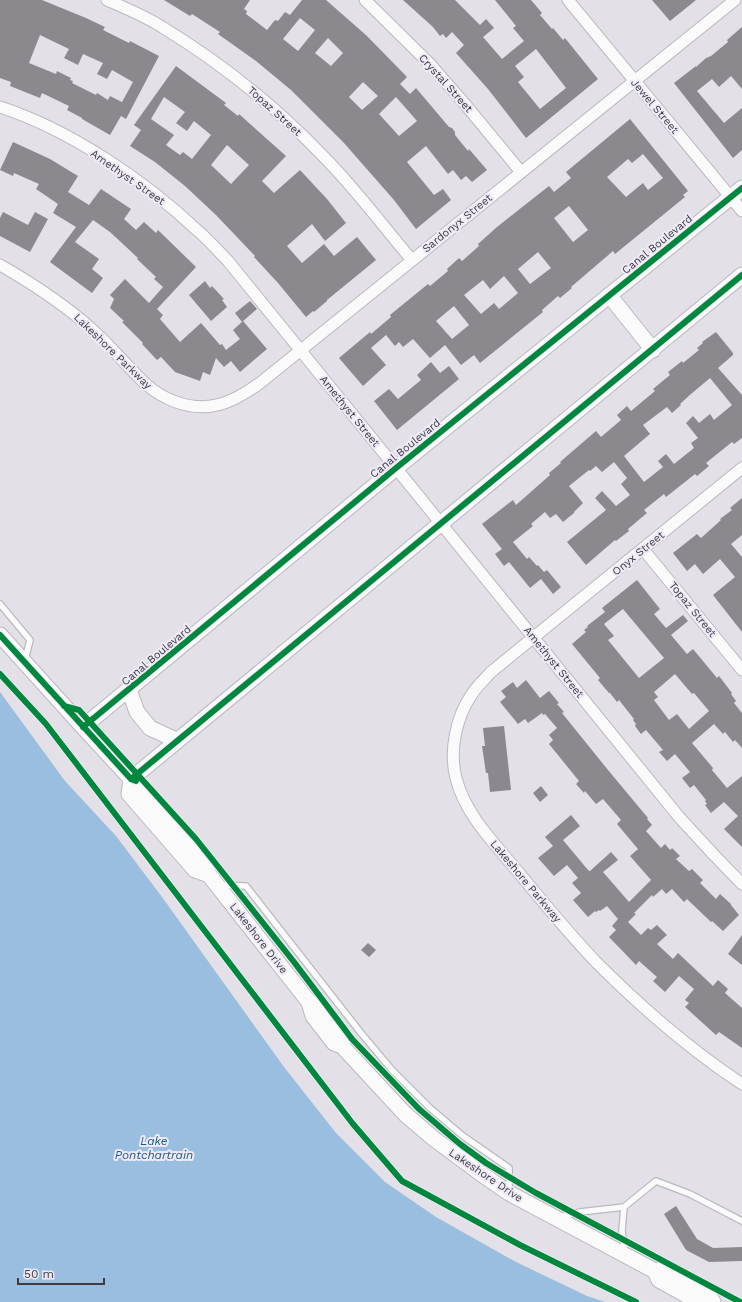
<svg xmlns="http://www.w3.org/2000/svg" width="742" height="1302" font-family="'Work Sans',sans-serif">
  <style>
    .water { fill: #9abedf }
    .building { fill: #8c888d; fill-rule: evenodd }
    .lines { fill: none; stroke-linecap: round; stroke-linejoin: round }
    .lane-casing { stroke: #bbb8be; stroke-width: 8 }
    .street-casing { stroke: #bbb8be; stroke-width: 13 }
    .secondary-casing { stroke: #bbb8be; stroke-width: 17 }
    .lane { stroke: #fbfafb; stroke-width: 5.5 }
    .street { stroke: #fbfafb; stroke-width: 11 }
    .secondary { stroke: #fbfafb; stroke-width: 15 }
    .cycleway-casing { stroke: #efeaf7; stroke-width: 8 }
    .cycleway { stroke: #00873e; stroke-width: 6 }
    .labels { text-anchor: middle; stroke-width: 4; stroke-linejoin: round; paint-order: stroke }
    .street-label { font-size: 11px; fill: #3d3c40; stroke: #efeaf7 }
    .water-label { font-size: 12px; font-style: italic; fill: #1d5782; stroke: #efeaf7 }
  </style>
  <rect width="100%" height="100%" fill="#e3e0e7"/>
  <!-- water -->
  <path class="water" d="M 0,692 L 65,781 L 116,836 L 162,897 L 284,1067 L 336,1133 L 385,1182 L 436,1217 L 516,1262 L 587,1296 L 605,1302 L 0,1302 Z"/>
  <!-- building -->
  <path class="building" d="M 0,0 L 42,0 L 86,18 L 105,27 L 103,30 L 129,43 L 130,41 L 159,56 L 126,119 L 121,116 L 110,135 L 82,119 L 82,118 L 67,110 L 69,106 L 42,93 L 40,98 L 10,86 L 11,82 L 0,78 ZM 40,35 L 69,49 L 64,58 L 78,65 L 83,54 L 103,63 L 97,74 L 107,79 L 112,70 L 133,82 L 122,102 L 110,96 L 108,100 L 97,93 L 96,95 L 72,83 L 73,81 L 70,80 L 71,78 L 57,71 L 56,74 L 29,63 Z
    M 164,0 L 250,0 L 244,9 L 247,11 L 246,14 L 267,30 L 275,20 L 278,21 L 285,12 L 290,15 L 302,0 L 326,0 L 367,36 L 407,77 L 400,84 L 410,94 L 416,88 L 449,127 L 452,128 L 455,132 L 455,135 L 468,151 L 469,149 L 487,170 L 472,182 L 466,176 L 461,180 L 453,170 L 448,174 L 426,146 L 407,162 L 434,195 L 443,189 L 451,200 L 416,229 L 394,200 L 344,143 L 291,90 L 256,61 L 218,34 L 220,32 L 192,14 L 190,16 ZM 300,18 L 315,30 L 298,51 L 283,39 ZM 328,38 L 343,53 L 331,66 L 315,53 ZM 363,82 L 378,96 L 362,110 L 349,97 ZM 396,97 L 417,121 L 399,136 L 379,114 Z
    M 403,0 L 455,0 L 480,25 L 486,19 L 494,28 L 483,37 L 502,59 L 524,41 L 513,28 L 516,26 L 495,0 L 531,0 L 542,13 L 540,15 L 552,29 L 553,28 L 563,40 L 565,38 L 598,79 L 526,138 L 488,89 L 456,53 L 464,45 L 452,32 L 446,38 L 443,34 L 440,36 L 433,27 ZM 536,49 L 566,88 L 540,109 L 518,82 L 524,77 L 515,66 Z
    M 652,0 L 696,0 L 670,21 Z
    M 742,27 L 742,89 L 731,76 L 719,87 L 712,79 L 697,91 L 724,123 L 742,108 L 742,150 L 733,158 L 674,83 L 696,66 L 696,67 L 706,58 L 711,56 L 728,42 L 727,40 Z
    M 176,66 L 226,103 L 224,105 L 238,116 L 239,114 L 286,156 L 262,181 L 274,193 L 300,170 L 327,199 L 346,223 L 325,241 L 312,224 L 287,246 L 302,263 L 324,244 L 334,256 L 357,237 L 376,260 L 327,300 L 327,301 L 314,312 L 313,311 L 306,317 L 278,283 L 254,257 L 255,256 L 216,215 L 185,186 L 155,162 L 130,146 L 141,130 L 134,125 ZM 164,97 L 185,112 L 176,123 L 187,131 L 194,121 L 211,135 L 192,159 L 183,152 L 180,155 L 166,145 L 174,135 L 151,119 ZM 227,145 L 249,165 L 231,184 L 211,165 Z
    M 630,119 L 688,191 L 683,195 L 685,197 L 615,254 L 613,251 L 571,287 L 572,288 L 560,298 L 558,296 L 542,310 L 543,312 L 480,363 L 474,355 L 461,365 L 445,345 L 430,358 L 413,339 L 403,347 L 399,342 L 395,346 L 386,335 L 371,348 L 386,365 L 363,386 L 339,358 L 370,332 L 371,334 L 391,317 L 390,315 L 428,284 L 430,286 L 448,271 L 447,269 L 459,258 L 462,261 L 479,246 L 478,244 L 497,227 L 549,186 L 554,192 L 571,178 L 566,172 ZM 643,154 L 663,178 L 648,190 L 643,183 L 626,197 L 607,177 L 628,159 L 632,163 ZM 569,206 L 588,230 L 573,242 L 554,218 ZM 538,252 L 551,268 L 530,284 L 518,269 ZM 504,276 L 518,293 L 499,309 L 494,303 L 481,314 L 464,295 L 483,280 L 490,289 ZM 454,306 L 469,325 L 452,339 L 436,321 Z
    M 13,142 L 50,159 L 78,176 L 68,192 L 89,205 L 101,189 L 131,209 L 124,219 L 136,230 L 144,222 L 156,233 L 158,230 L 196,267 L 157,309 L 163,315 L 160,319 L 180,342 L 201,323 L 220,345 L 222,344 L 226,350 L 240,339 L 233,330 L 243,321 L 267,349 L 240,372 L 231,361 L 224,367 L 216,358 L 210,375 L 203,372 L 200,381 L 175,372 L 161,357 L 157,360 L 142,344 L 143,343 L 122,322 L 124,321 L 110,308 L 114,299 L 110,295 L 125,279 L 149,303 L 163,287 L 154,279 L 156,277 L 137,259 L 138,258 L 110,232 L 93,220 L 75,242 L 99,259 L 92,269 L 103,278 L 92,293 L 50,262 L 76,227 L 53,213 L 58,204 L 36,189 L 39,184 L 14,173 L 13,176 L 0,170 Z
    M 3,212 L 28,225 L 35,212 L 48,219 L 30,252 L 0,236 L 0,218 Z
    M 205,281 L 210,288 L 212,286 L 224,299 L 222,300 L 227,307 L 211,321 L 189,295 Z
    M 250,301 L 257,309 L 242,322 L 235,313 Z
    M 716,332 L 733,353 L 733,355 L 718,368 L 742,395 L 742,438 L 734,444 L 732,442 L 706,463 L 709,466 L 697,476 L 695,474 L 666,497 L 664,494 L 644,510 L 647,513 L 628,529 L 629,531 L 616,541 L 615,540 L 586,565 L 567,542 L 606,510 L 595,498 L 602,491 L 616,506 L 630,495 L 621,484 L 627,478 L 614,462 L 602,472 L 596,466 L 590,471 L 589,470 L 569,486 L 583,503 L 574,512 L 574,513 L 563,522 L 556,514 L 550,518 L 545,512 L 531,524 L 533,526 L 513,542 L 527,559 L 529,557 L 537,566 L 538,565 L 544,572 L 547,570 L 561,587 L 553,594 L 541,579 L 530,588 L 509,562 L 504,566 L 495,554 L 502,549 L 482,524 L 513,500 L 516,505 L 550,475 L 549,473 L 561,463 L 560,462 L 596,431 L 601,437 L 621,420 L 617,415 L 627,406 L 631,411 L 655,391 L 653,389 L 670,375 L 668,372 L 682,361 L 683,363 L 699,350 L 697,348 L 703,343 L 702,342 ZM 710,378 L 732,405 L 714,420 L 710,414 L 699,423 L 693,416 L 686,423 L 698,438 L 691,443 L 694,448 L 674,464 L 666,454 L 658,461 L 663,467 L 644,482 L 624,456 L 650,434 L 643,425 L 667,407 L 672,413 L 681,405 L 680,404 L 691,394 Z
    M 431,362 L 440,373 L 449,366 L 459,379 L 397,430 L 374,401 L 389,389 L 398,399 L 421,380 L 417,375 Z
    M 742,498 L 742,535 L 731,544 L 742,557 L 742,632 L 713,595 L 735,577 L 720,559 L 703,574 L 695,564 L 687,571 L 673,553 L 697,534 L 701,538 L 721,520 L 720,519 L 732,510 L 730,508 Z
    M 637,580 L 660,609 L 654,614 L 666,628 L 683,615 L 688,621 L 671,635 L 687,654 L 693,649 L 717,678 L 719,676 L 732,693 L 731,694 L 736,701 L 734,703 L 742,713 L 742,748 L 735,740 L 733,742 L 725,732 L 723,734 L 714,724 L 692,743 L 713,768 L 712,770 L 727,788 L 742,776 L 742,847 L 724,829 L 738,816 L 724,802 L 711,813 L 705,805 L 707,804 L 705,801 L 706,800 L 694,785 L 690,788 L 682,778 L 690,772 L 675,754 L 667,761 L 659,752 L 663,750 L 646,730 L 641,734 L 635,726 L 636,724 L 633,720 L 634,719 L 619,700 L 617,702 L 610,693 L 609,693 L 598,680 L 600,678 L 572,644 L 586,632 L 584,630 L 588,627 L 587,626 L 605,612 L 602,608 ZM 623,609 L 664,658 L 639,678 L 608,640 L 614,636 L 604,624 ZM 675,674 L 692,694 L 694,693 L 709,711 L 689,729 L 677,714 L 669,720 L 654,700 L 658,697 L 654,692 Z
    M 526,680 L 540,698 L 549,691 L 559,703 L 557,704 L 564,712 L 562,713 L 608,770 L 648,818 L 647,819 L 652,825 L 646,831 L 661,848 L 665,844 L 670,850 L 672,848 L 680,856 L 676,859 L 689,871 L 692,869 L 703,880 L 700,883 L 716,899 L 720,894 L 731,904 L 731,905 L 739,915 L 723,931 L 712,921 L 711,922 L 687,899 L 684,902 L 672,889 L 666,894 L 662,889 L 653,897 L 652,895 L 634,913 L 636,914 L 628,922 L 641,935 L 648,928 L 651,930 L 657,925 L 667,935 L 657,944 L 673,959 L 678,953 L 713,986 L 718,980 L 728,989 L 725,993 L 742,1008 L 742,1048 L 719,1032 L 716,1035 L 685,1007 L 689,1003 L 685,1000 L 694,989 L 679,976 L 665,992 L 653,981 L 657,977 L 639,961 L 636,965 L 609,937 L 616,930 L 612,926 L 618,919 L 607,906 L 600,911 L 599,910 L 596,912 L 595,911 L 588,917 L 573,900 L 581,893 L 572,883 L 578,878 L 567,865 L 554,876 L 538,858 L 553,846 L 545,837 L 571,815 L 580,826 L 563,840 L 588,870 L 590,871 L 611,852 L 618,860 L 603,872 L 629,902 L 651,880 L 630,856 L 638,849 L 617,824 L 621,820 L 603,799 L 596,804 L 585,791 L 584,793 L 576,784 L 579,781 L 549,744 L 553,740 L 549,735 L 557,728 L 545,714 L 543,715 L 542,713 L 528,723 L 525,719 L 518,724 L 500,702 L 506,697 L 501,691 L 513,682 L 517,688 Z
    M 504,726 L 511,790 L 490,792 L 488,773 L 486,773 L 482,746 L 485,746 L 483,728 Z
    M 541,786 L 548,795 L 540,802 L 533,793 Z
    M 742,935 L 742,965 L 728,954 Z
    M 368,943 L 376,950 L 369,957 L 361,950 Z
    M 676,1206 L 697,1239 L 713,1248 L 742,1247 L 742,1261 L 709,1262 L 686,1250 L 664,1214 Z"/>
  <g class="lines">
    <defs>
      <path id="lane" d="M 0,604 L 30,640 L 25,660
        M 219,885 L 246,886 L 361,1033 L 392,1070 L 430,1108 L 463,1136 L 509,1168 L 509,1190
        M 624,1207 L 622,1231 L 625,1252
        M 561,1217 L 580,1212 L 624,1207 L 656,1181 L 690,1194 L 742,1221"/>
      <path id="street" d="M 107,0 C 125,8 145,16 162,27 C 221,63 275,106 323,156 C 355,188 382,225 412,260
        M 365,0 L 430,64 L 464,103 L 521,172
        M 568,0 L 742,211
        M 0,107 C 70,130 144,180 198,231 C 209,240 218,251 228,261 L 679,817 L 714,855 L 742,884
        M 0,265 C 35,285 64,304 94,331 C 113,348 128,368 147,385 C 156,393 165,398 176,402 C 209,414 234,402 260,383 L 735,0
        M 742,468 L 491,672 C 485,679 477,686 472,694 C 456,717 449,751 456,778 C 465,815 496,845 519,873 C 544,903 569,934 596,962 C 641,1007 689,1049 742,1084
        M 643,549 L 742,670"/>
      <path id="secondary" d="M 609,295 L 653,350
        M 0,635 L 83,727 L 131,779 L 143,789 L 205,861 L 209,875 L 309,1002 L 313,1016 L 334,1043 L 342,1046 L 405,1114 L 433,1138 L 480,1173 L 509,1193 L 655,1271 L 664,1270 L 708,1294 L 713,1302
        M 129,690 L 137,712 L 150,728 L 176,740
        M 83,727 L 396,468 L 742,188
        M 131,779 L 742,275
        M 131,779 L 129,794 L 195,870 L 209,875
        M 309,1002 L 322,1008 L 343,1035 L 342,1046
        M 655,1271 L 659,1280 L 699,1302"/>
    </defs>
    <!-- lane casing -->
    <use href="#lane" class="lane-casing"/>
    <!-- street casing -->
    <use href="#street" class="street-casing"/>
    <!-- secondary casing -->
    <use href="#secondary" class="secondary-casing"/>
    <!-- lane -->
    <use href="#lane" class="lane"/>
    <!-- street -->
    <use href="#street" class="street"/>
    <!-- secondary -->
    <use href="#secondary" class="secondary"/>
    <defs>
      <path id="cycleway" d="M 0,635 L 131,779 L 136,781
        M 0,674 L 46,724 L 353,1124 L 402,1181 L 520,1245 L 636,1302
        M 64,706 L 79,710 L 196,839 L 294,962 L 352,1039 L 419,1109 L 460,1144 L 486,1163 L 536,1193 L 740,1302
        M 83,727 L 396,468 L 742,188
        M 131,779 L 742,275"/>
    </defs>
    <!-- cycleway casing -->
    <use href="#cycleway" class="cycleway-casing"/>
    <!-- cycleway -->
    <use href="#cycleway" class="cycleway"/>
  </g>
  <g class="labels">
    <!-- street labels -->
    <g class="street-label">
      <text transform="translate(446 83) rotate(48)" y="4">Crystal Street</text>
      <text transform="translate(655 106) rotate(50)" y="4">Jewel Street</text>
      <text transform="translate(275 111) rotate(42)" y="4">Topaz Street</text>
      <text transform="translate(128 177) rotate(35)" y="4">Amethyst Street</text>
      <text transform="translate(457 223) rotate(-39)" y="4">Sardonyx Street</text>
      <text transform="translate(657 244) rotate(-39)" y="4">Canal Boulevard</text>
      <text transform="translate(113 351) rotate(44)" y="4">Lakeshore Parkway</text>
      <text transform="translate(350 411) rotate(51)" y="4">Amethyst Street</text>
      <text transform="translate(405 448) rotate(-39)" y="4">Canal Boulevard</text>
      <text transform="translate(638 553) rotate(-39)" y="4">Onyx Street</text>
      <text transform="translate(693 609) rotate(51)" y="4">Topaz Street</text>
      <text transform="translate(156 655) rotate(-40)" y="4">Canal Boulevard</text>
      <text transform="translate(554 662) rotate(51)" y="4">Amethyst Street</text>
      <text transform="translate(526 881) rotate(50)" y="4">Lakeshore Parkway</text>
      <text transform="translate(259 938) rotate(52)" y="4">Lakeshore Drive</text>
      <text transform="translate(486 1175) rotate(34)" y="4">Lakeshore Drive</text>
    </g>
    <!-- water labels -->
    <g class="water-label">
      <text x="154" y="1145">Lake<tspan x="154" dy="14">Pontchartrain</tspan></text>
    </g>
  </g>
  <!-- scale -->
  <path d="M18 1278v6h86v-6" fill="none" stroke="#3d3c40" stroke-width="2"/>
  <text x="24" y="1278" font-size="12" fill="#3d3c40" stroke="#efeaf7" stroke-width="3" paint-order="stroke">50 m</text>
</svg>
